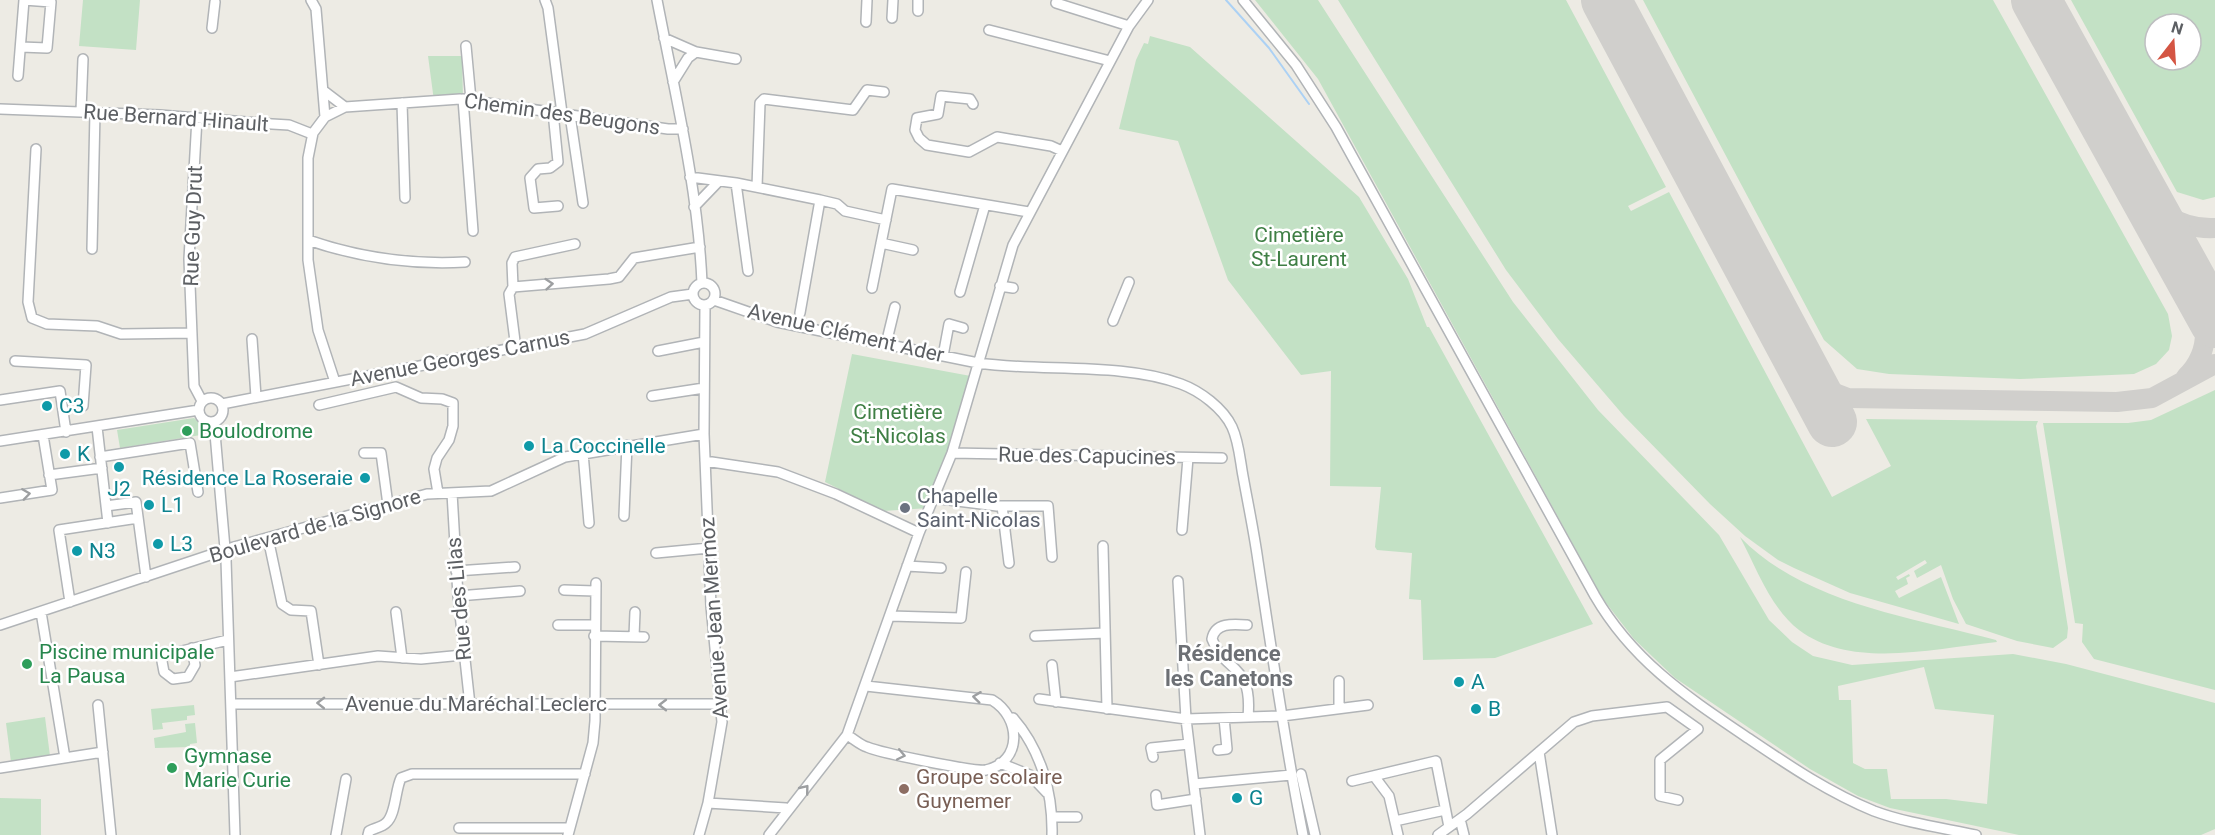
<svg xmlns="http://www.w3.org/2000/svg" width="2215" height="835" font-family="Roboto,sans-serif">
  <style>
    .green { fill: #c3e1c5; fill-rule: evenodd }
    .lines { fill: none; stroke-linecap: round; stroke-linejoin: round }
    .stream { stroke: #acd1f4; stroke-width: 2 }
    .taxiway { stroke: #d0cfcc; stroke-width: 20 }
    .runway { stroke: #d0cfcc; stroke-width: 50 }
    .minor-casing { stroke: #b1b4b7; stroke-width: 12 }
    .minor { stroke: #fff; stroke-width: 9 }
    .oneway { stroke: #9d9fa1 }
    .culture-dot { fill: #0f9aa8; stroke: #fff; stroke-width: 2 }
    .leisure-dot { fill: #2e9e5b; stroke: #fff; stroke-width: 2 }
    .worship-dot { fill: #6b7280; stroke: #fff; stroke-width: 2 }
    .education-dot { fill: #8d6e63; stroke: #fff; stroke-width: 2 }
    .labels { text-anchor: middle; stroke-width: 5; stroke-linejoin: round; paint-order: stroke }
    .street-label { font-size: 21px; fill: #5c5f63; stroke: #fff }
    .park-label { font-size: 21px; fill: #3f7f45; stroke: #fff }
    .culture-label { font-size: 21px; fill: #0d838f; stroke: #fff; text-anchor: start }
    .leisure-label { font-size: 21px; fill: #27864d; stroke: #fff; text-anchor: start }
    .worship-label { font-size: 21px; fill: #5b616d; stroke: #fff; text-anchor: start }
    .education-label { font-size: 21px; fill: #785e54; stroke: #fff; text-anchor: start }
    .neighbourhood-label { font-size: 22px; font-weight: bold; fill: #6d7075; stroke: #fff }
  </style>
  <rect width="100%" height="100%" fill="#edebe4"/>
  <!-- green -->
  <path class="green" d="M 83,0 L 140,0 L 136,50 L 79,46 Z
    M 1255,0 L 1318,0 L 1513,302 L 1598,410 L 1719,535 L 1769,620 L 1792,642 L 1813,656 L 1852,665 L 2013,654 L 2066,664 L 2215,703 L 2215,829 L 2201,835 L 2019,835 L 1890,808 L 1858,796 L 1810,769 L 1675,678 L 1634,639 L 1603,599 L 1318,79 ZM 1924,667 L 1935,709 L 1994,715 L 1987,804 L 1946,799 L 1891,799 L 1887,769 L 1865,769 L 1853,763 L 1851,700 L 1839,700 L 1838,686 Z
    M 1338,0 L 1566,0 L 1666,187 L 1628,206 L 1631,211 L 1669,192 L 1832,497 L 1891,466 L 1866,419 L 2038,421 L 2036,426 L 2068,628 L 2067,638 L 2053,648 L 2017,641 L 1966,624 L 1953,599 L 1941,565 L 1917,578 L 1914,571 L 1927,563 L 1925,560 L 1896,577 L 1898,580 L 1909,574 L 1910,576 L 1906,578 L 1908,584 L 1895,591 L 1899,598 L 1941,577 L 1959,624 L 1850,593 L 1794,568 L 1778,560 L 1745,536 L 1710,504 L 1624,416 L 1558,339 L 1506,270 Z
    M 1643,0 L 1993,0 L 2168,314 L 2172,336 L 2169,350 L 2156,364 L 2134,374 L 2020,379 L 1889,374 L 1857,369 L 1824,340 Z
    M 2071,0 L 2215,0 L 2215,197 L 2203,200 L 2177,192 ZM 2155,24 L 2191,24 L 2191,60 L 2155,60 Z
    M 1150,36 L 1190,47 L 1359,197 L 1408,279 L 1427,327 L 1429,327 L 1593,624 L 1495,658 L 1423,660 L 1421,600 L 1409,599 L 1412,553 L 1377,550 L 1375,547 L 1381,487 L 1330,486 L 1331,371 L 1301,375 L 1228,280 L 1178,141 L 1119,129 L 1136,60 L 1144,43 L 1148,44 Z
    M 428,56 L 462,56 L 463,99 L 434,101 Z
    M 852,354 L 976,377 L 929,508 L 883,511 L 825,482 Z
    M 2215,390 L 2215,690 L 2094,659 L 2082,642 L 2083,624 L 2075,623 L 2043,423 L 2128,423 L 2151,420 Z
    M 194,418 L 206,428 L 207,434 L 120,448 L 117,430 Z
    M 1740,537 C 1804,603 1910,617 1996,640 L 1997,642 C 1935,648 1852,670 1799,630 C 1771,609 1756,567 1740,537 Z
    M 194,705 L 195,715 L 187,716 L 187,720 L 162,723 L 163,729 L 153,730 L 151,709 Z
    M 45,717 L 50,756 L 11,762 L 6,723 Z
    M 195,723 L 197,743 L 190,744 L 190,747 L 155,748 L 154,738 L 186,732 L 185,724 Z
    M 0,798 L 41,799 L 41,835 L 0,835 Z"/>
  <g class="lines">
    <!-- stream -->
    <path class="stream" d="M 1226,0 L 1269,48 L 1309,104"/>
    <!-- taxiway -->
    <path class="taxiway" d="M 2134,180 C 2156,209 2176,230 2215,228
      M 1799,362 L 1822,388 L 1848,398 L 2117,402 L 2152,398 L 2215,364
      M 2186,377 C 2215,349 2207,310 2189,279"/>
    <!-- runway -->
    <path class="runway" d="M 1606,0 L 1832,422
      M 2036,0 L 2215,323"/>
    <defs>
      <path id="minor" d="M 311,0 L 316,9 L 325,117
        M 545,0 L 548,8 L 562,113
        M 657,0 C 675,94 698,188 702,283
        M 1243,0 L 1296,65 L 1336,127 L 1595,596 C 1634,663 1689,698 1751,740 C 1791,767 1830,793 1874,811 C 1906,823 1943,828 1976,835
        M 1056,3 L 1129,26
        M 918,11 L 918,0
        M 892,18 L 893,0
        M 866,22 L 867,0
        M 212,28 L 215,2
        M 989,30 L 1110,61
        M 664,38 L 696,52 L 736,59
        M 466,46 L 471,100
        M 21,47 L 47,48 L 51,2 L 24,0
        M 18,76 L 24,0
        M 673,82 L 688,58 L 696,52
        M 324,91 L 345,107 L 460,99 L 668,129 L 683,129
        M 463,99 L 473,231
        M 402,103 L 405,198
        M 973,104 L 970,99 L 941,96 L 938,114 L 917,118 L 915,130 L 919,138 L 927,145 L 969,152 L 997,137 L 1051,146 L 1062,151
        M 0,109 L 160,115 L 272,124 L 289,125 L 312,134
        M 81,111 L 83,59
        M 553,112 L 558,162 L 550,168 L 538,169 L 530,178 L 534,208 L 558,206
        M 570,115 L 583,203
        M 197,118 L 189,259 L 194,386 L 202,401
        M 36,149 L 28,302 L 32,318 L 47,324 L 97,326 L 121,334 L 192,333
        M 690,177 L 736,183 L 820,200 L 837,204 L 845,211 L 886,220
        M 736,183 L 748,271
        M 757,187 L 760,103 L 764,99 L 853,110 L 867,90 L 884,92
        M 694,207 L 719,181
        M 308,240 C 360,258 410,265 465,262
        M 881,243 L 913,250
        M 92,249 L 95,112
        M693 294a11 11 0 1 1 22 0a11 11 0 1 1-22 0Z
        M 1000,286 L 1013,288
        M 513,287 L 512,263 L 515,257 L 575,244
        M 872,288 L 892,189 L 1029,212
        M 960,292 L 985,205
        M 714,300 L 777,322 L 978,363 C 1040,372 1123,362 1181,384 C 1200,391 1223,408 1232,427 C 1239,442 1240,460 1243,476 C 1248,504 1254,532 1258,561 C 1272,653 1285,744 1303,835
        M 800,313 L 820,200
        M 1113,321 L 1129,282
        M 252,339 L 256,397
        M 886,344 L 895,307
        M 516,349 L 509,294 L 513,287 L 609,279 L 619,277 L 634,258 L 700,247
        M 658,351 L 704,342
        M 943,356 L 949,324 L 963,328
        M 15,361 L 86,365 L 83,406
        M 335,382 L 318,330 L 308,260 L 308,158 L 313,133 L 325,117 L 345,107
        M 652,396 L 704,388
        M199 410a12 12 0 1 1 24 0a12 12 0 1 1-24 0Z
        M 0,400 L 60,391 L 66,432
        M 222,404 L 585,334 L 671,297 L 693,294
        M 319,405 L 396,387 L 421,398 L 442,399 L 453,403 L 453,426 L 449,440 L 437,458 L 434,469 L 438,493
        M 214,422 L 226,560 L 235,835
        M 97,427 L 108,523
        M 0,441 L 199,410
        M 364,453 L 381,453 L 388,505
        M 583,453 L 589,523
        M 952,453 L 1222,458
        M 100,457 L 190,443 L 198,492
        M 705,461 L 778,472 L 836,494 L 919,533
        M 49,475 L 102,468
        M 452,493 L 458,596 L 470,705
        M 0,498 L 52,490 L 43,435
        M 933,498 L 997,506 L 1048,506 L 1052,557
        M 106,506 L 136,502 L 146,577
        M 1002,506 L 1009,563
        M 624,516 L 627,445
        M 1182,530 L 1188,458
        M 268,538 L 282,604 L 291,610 L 311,611 L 319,665
        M 1103,546 L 1107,709
        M 656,553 L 709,548
        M 907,566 L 941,568
        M 456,571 L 515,567
        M 1178,581 L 1186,719 L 1200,835
        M 564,590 L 595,591
        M 458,596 L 520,591
        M 70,602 L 59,530 L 138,518
        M 41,612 L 65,758
        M 396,612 L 402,658
        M 890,616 L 961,618 L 966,572
        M 0,625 L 234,547 L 427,494 L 491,491 L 565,457 L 704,434
        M 558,625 L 595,625
        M 1247,625 C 1234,624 1215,622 1212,639 C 1224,673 1253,662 1248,717
        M 594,636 L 644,637
        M 634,636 L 635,612
        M 1035,636 L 1105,633
        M 192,648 L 195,665 L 188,677 L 173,679 L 164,672 L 161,656 L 228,640
        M 1052,665 L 1056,702
        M 230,677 L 378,656 L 421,659 L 463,655
        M 1039,699 L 1186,719 L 1282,716 L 1368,705
        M 231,704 L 722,704
        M 98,705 L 111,835
        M 1339,707 L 1339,681
        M 1013,718 C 1041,750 1053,793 1052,835
        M 847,735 C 854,739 860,745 867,747 C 881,753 974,772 986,770 C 1023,762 1021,717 992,700 L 866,686
        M 1218,750 L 1227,749 L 1224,718
        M 1539,752 L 1552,835
        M 1153,757 L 1151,748 L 1189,744
        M 1000,763 L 1030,775 L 1047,793
        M 0,768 L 103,752
        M 1301,774 L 1315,835
        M 1374,776 L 1389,796 L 1398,835
        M 1352,781 L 1436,761 L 1449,827
        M 1194,784 L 1291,775
        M 1156,795 L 1157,805 L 1196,799
        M 708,803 L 786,808
        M 1053,817 L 1077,817
        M 1460,819 L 1464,835
        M 1395,821 L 1445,810
        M 459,828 L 569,828
        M 336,835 L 346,779
        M 368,835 L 369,831 C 375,828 382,827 386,823 C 396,815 395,790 401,778 L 412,774 L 585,774
        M 568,835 L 593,743 L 595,721 L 596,583
        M 699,835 L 708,803 L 722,722 L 711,606 L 704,434 L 705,306
        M 769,835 L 847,735 L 919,533 L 952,453 L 1013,245 L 1129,26 L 1148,0
        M 1438,835 L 1467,814 L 1574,722 L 1592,716 L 1667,707 L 1698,729 L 1660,760 L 1660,796 L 1678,800"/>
    </defs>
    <!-- minor casing -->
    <use href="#minor" class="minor-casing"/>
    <!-- minor -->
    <use href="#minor" class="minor"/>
  </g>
  <!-- one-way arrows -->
  <defs><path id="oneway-chevron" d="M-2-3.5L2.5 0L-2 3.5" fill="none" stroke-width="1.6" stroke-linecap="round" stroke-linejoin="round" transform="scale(1.5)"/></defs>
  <g class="oneway">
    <use href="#oneway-chevron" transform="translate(549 284) rotate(-5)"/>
    <use href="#oneway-chevron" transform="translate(26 494) rotate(-8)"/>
    <use href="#oneway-chevron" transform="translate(977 697) rotate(-173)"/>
    <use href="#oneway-chevron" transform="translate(321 703) rotate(-179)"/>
    <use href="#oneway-chevron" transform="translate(663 705) rotate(180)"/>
    <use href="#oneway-chevron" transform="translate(901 755) rotate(12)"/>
    <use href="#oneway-chevron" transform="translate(805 789) rotate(-51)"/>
  </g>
  <!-- markers -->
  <g class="culture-dot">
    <circle cx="47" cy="406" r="6"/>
    <circle cx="529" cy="446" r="6"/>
    <circle cx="65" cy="454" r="6"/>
    <circle cx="119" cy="467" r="6"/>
    <circle cx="365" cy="478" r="6"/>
    <circle cx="149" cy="505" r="6"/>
    <circle cx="158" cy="544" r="6"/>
    <circle cx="77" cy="551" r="6"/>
    <circle cx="1459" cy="682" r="6"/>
    <circle cx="1476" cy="709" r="6"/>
    <circle cx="1237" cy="798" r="6"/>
  </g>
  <g class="leisure-dot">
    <circle cx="187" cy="431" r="6"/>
    <circle cx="27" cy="664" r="6"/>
    <circle cx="172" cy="768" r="6"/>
  </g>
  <circle class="worship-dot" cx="905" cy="508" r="6"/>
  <circle class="education-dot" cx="904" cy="789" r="6"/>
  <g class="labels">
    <!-- street labels -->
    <g class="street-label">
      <text transform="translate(562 114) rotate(8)" y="7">Chemin des Beugons</text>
      <text transform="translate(176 118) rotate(4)" y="7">Rue Bernard Hinault</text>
      <text transform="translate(193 226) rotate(-88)" y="7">Rue Guy Drut</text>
      <text transform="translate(846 333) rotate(13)" y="7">Avenue Clément Ader</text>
      <text transform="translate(460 358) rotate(-11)" y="7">Avenue Georges Carnus</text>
      <text transform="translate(1087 456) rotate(1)" y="7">Rue des Capucines</text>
      <text transform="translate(315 526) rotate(-16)" y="7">Boulevard de la Signore</text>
      <text transform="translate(459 599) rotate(-95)" y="7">Rue des Lilas</text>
      <text transform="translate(714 618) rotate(-94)" y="7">Avenue Jean Mermoz</text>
      <text x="476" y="711">Avenue du Maréchal Leclerc</text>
    </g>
    <!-- park labels -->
    <g class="park-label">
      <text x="1299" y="242">Cimetière<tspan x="1299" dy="24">St-Laurent</tspan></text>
      <text x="898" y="419">Cimetière<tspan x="898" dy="24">St-Nicolas</tspan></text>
    </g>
    <!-- culture labels -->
    <g class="culture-label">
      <text x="59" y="413">C3</text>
      <text x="541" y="453">La Coccinelle</text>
      <text x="77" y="461">K</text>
      <text x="353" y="485" text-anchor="end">Résidence La Roseraie</text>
      <text x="119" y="496" text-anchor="middle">J2</text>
      <text x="161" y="512">L1</text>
      <text x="170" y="551">L3</text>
      <text x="89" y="558">N3</text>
      <text x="1471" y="689">A</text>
      <text x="1488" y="716">B</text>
      <text x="1249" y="805">G</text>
    </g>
    <!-- leisure labels -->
    <g class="leisure-label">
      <text x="199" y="438">Boulodrome</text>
      <text x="39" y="659">Piscine municipale<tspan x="39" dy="24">La Pausa</tspan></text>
      <text x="184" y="763">Gymnase<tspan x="184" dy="24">Marie Curie</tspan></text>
    </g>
    <!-- worship labels -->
    <g class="worship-label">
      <text x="917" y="503">Chapelle<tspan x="917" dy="24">Saint-Nicolas</tspan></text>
    </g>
    <!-- education labels -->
    <g class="education-label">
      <text x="916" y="784">Groupe scolaire<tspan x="916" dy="24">Guynemer</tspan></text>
    </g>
    <!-- neighbourhood labels -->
    <g class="neighbourhood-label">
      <text x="1229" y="661">Résidence<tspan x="1229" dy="25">les Canetons</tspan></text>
    </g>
  </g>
  <!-- north arrow -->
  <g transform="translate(2173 42) rotate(17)"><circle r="28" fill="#ffffff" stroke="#bebfc1" stroke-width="1.5"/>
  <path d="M0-4.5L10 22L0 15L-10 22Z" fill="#d45543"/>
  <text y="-9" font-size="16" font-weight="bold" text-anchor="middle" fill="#5c5f63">N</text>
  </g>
</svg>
